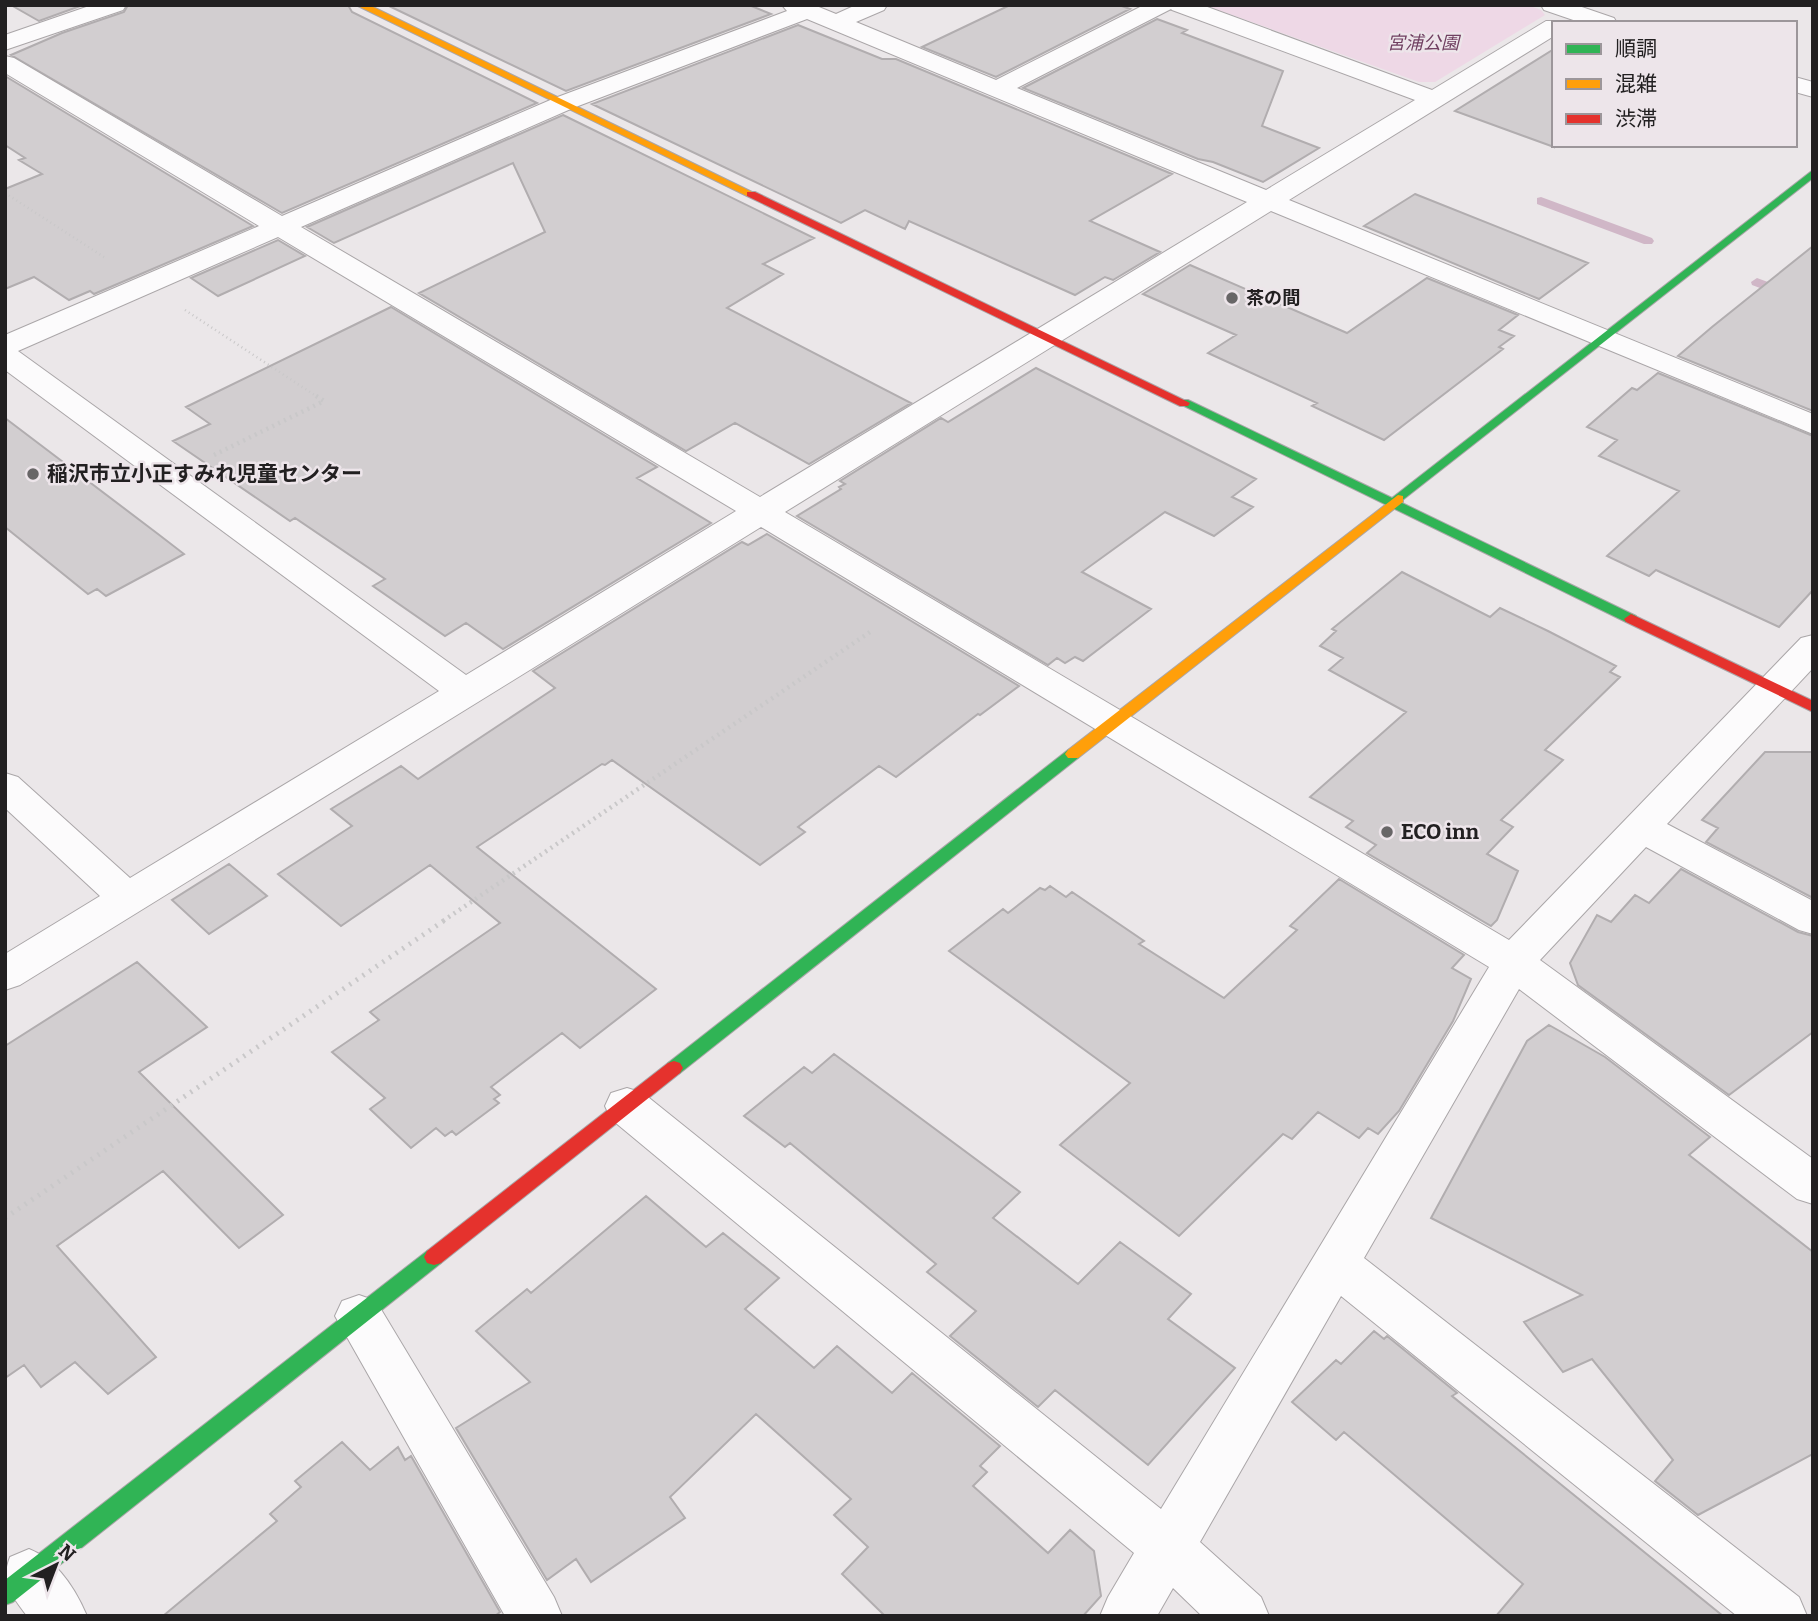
<svg xmlns="http://www.w3.org/2000/svg" width="1818" height="1621" font-family="Bitter,'Noto Sans JP',serif">
  <style>
    .green { fill: #eed8e6 }
    .lines { fill: none; stroke-linecap: round; stroke-linejoin: round }
    .stream { fill: #d0b7c7; fill-rule: evenodd }
    .building { fill: #d2ced0; stroke: #b1adaf; stroke-width: 2 }
    .street-casing { stroke: #aaa6a8; stroke-width: 2 }
    .fast-casing { stroke: #aaa6a8; stroke-width: 2 }
    .slow-casing { stroke: #aaa6a8; stroke-width: 2 }
    .jam-casing { stroke: #aaa6a8; stroke-width: 2 }
    .path-far2 { stroke: #c9c8c9; stroke-width: 2.5; stroke-dasharray: 1 3.5; stroke-linecap: butt }
    .path-far1 { stroke: #c9c8c9; stroke-width: 4.5; stroke-dasharray: 2 4.5; stroke-linecap: butt }
    .path { stroke: #c9c8c9; stroke-width: 5; stroke-dasharray: 2 6; stroke-linecap: butt }
    .street { fill: #fcfbfc; fill-rule: evenodd }
    .fast { fill: #30b455; fill-rule: evenodd }
    .slow { fill: #ff9f0a; fill-rule: evenodd }
    .jam { fill: #e5322d; fill-rule: evenodd }
    .poi-dot { fill: #686667; stroke: #ede5ea; stroke-width: 2.5 }
    .labels { text-anchor: middle; stroke-width: 5; stroke-linejoin: round; paint-order: stroke }
    .far-park-label { font-size: 18px; font-style: italic; fill: #704061; stroke: #ede5ea }
    .far-poi-label { font-size: 18px; font-weight: bold; fill: #222021; stroke: #ede5ea; text-anchor: start }
    .poi-label { font-size: 21px; font-weight: bold; fill: #222021; stroke: #ede5ea; text-anchor: start }
  </style>
  <rect width="100%" height="100%" fill="#ebe7e9"/>
  <!-- green -->
  <path class="green" d="M 1204,5 L 1528,5 L 1541,10 L 1545,15 L 1435,82 L 1419,82 Z"/>
  <g class="lines">
    <!-- stream -->
    <path class="stream" d="M 1541,197 L 1652,238 L 1654,241 L 1652,244 L 1644,244 L 1537,204 L 1537,198 Z
      M 1757,278 L 1792,291 L 1793,294 L 1787,298 L 1752,285 L 1751,282 Z"/>
  </g>
  <!-- building -->
  <path class="building" d="M 11,5 L 83,5 L 39,21 Z
    M 128,5 L 348,5 L 352,12 L 537,103 L 282,213 L 11,55 L 62,33 L 124,12 Z
    M 387,5 L 749,5 L 771,14 L 566,91 Z
    M 1010,5 L 1119,5 L 1130,9 L 996,77 L 922,47 Z
    M 1157,19 L 1187,30 L 1182,33 L 1283,71 L 1262,126 L 1319,148 L 1263,182 L 1213,162 L 1198,159 L 1023,88 Z
    M 798,25 L 882,59 L 896,59 L 1172,174 L 1090,221 L 1160,252 L 1113,280 L 1105,277 L 1075,295 L 909,221 L 905,229 L 865,210 L 841,223 L 592,104 Z
    M 1554,49 L 1554,147 L 1455,111 Z
    M 5,76 L 253,226 L 94,294 L 90,291 L 69,300 L 34,277 L 5,289 L 5,189 L 42,174 L 19,160 L 25,158 L 5,145 Z
    M 563,115 L 814,238 L 763,264 L 783,274 L 727,308 L 911,403 L 809,464 L 735,423 L 686,451 L 419,293 L 545,232 L 513,163 L 334,243 L 307,227 Z
    M 1415,194 L 1588,263 L 1539,299 L 1364,226 Z
    M 278,240 L 305,256 L 218,296 L 191,278 Z
    M 1813,246 L 1813,411 L 1678,356 L 1712,327 Z
    M 1190,265 L 1347,333 L 1427,278 L 1518,315 L 1499,330 L 1514,336 L 1499,347 L 1503,349 L 1384,440 L 1312,406 L 1317,403 L 1208,353 L 1236,335 L 1143,294 Z
    M 391,307 L 657,467 L 637,478 L 711,523 L 503,649 L 466,623 L 445,636 L 373,586 L 385,579 L 295,518 L 290,521 L 173,441 L 210,424 L 186,407 Z
    M 1036,368 L 1256,479 L 1232,497 L 1253,507 L 1214,536 L 1165,512 L 1082,572 L 1151,609 L 1083,661 L 1075,657 L 1065,663 L 1057,658 L 1048,665 L 797,516 L 841,489 L 839,487 L 845,484 L 840,481 L 941,418 L 948,422 Z
    M 1658,373 L 1813,436 L 1813,590 L 1779,627 L 1656,570 L 1649,576 L 1607,556 L 1679,491 L 1599,456 L 1617,440 L 1587,427 L 1632,388 L 1637,390 Z
    M 5,418 L 158,534 L 184,554 L 106,596 L 97,589 L 88,594 L 5,527 Z
    M 767,534 L 1019,686 L 980,715 L 978,714 L 896,777 L 879,766 L 798,827 L 805,832 L 760,865 L 612,760 L 605,765 L 602,764 L 477,847 L 656,989 L 580,1048 L 562,1033 L 491,1087 L 500,1095 L 494,1099 L 499,1103 L 456,1135 L 452,1131 L 445,1136 L 436,1128 L 411,1148 L 370,1109 L 385,1098 L 332,1052 L 379,1020 L 370,1012 L 500,923 L 430,865 L 341,926 L 278,874 L 352,826 L 331,809 L 401,766 L 418,779 L 555,688 L 533,671 L 742,542 L 748,545 Z
    M 1402,572 L 1490,617 L 1500,608 L 1548,631 L 1616,666 L 1610,672 L 1620,677 L 1545,750 L 1563,760 L 1501,820 L 1513,827 L 1487,854 L 1518,871 L 1497,920 L 1491,926 L 1367,853 L 1376,845 L 1346,827 L 1353,821 L 1310,797 L 1406,712 L 1329,670 L 1343,658 L 1320,646 L 1336,631 L 1332,629 Z
    M 1765,752 L 1813,752 L 1813,898 L 1706,842 L 1718,828 L 1702,820 Z
    M 229,864 L 267,896 L 209,934 L 172,900 Z
    M 1681,869 L 1798,932 L 1813,936 L 1813,1032 L 1729,1095 L 1578,985 L 1570,963 L 1597,915 L 1611,922 L 1635,895 L 1649,903 Z
    M 1339,879 L 1464,955 L 1452,968 L 1471,979 L 1453,1021 L 1399,1111 L 1378,1134 L 1368,1128 L 1359,1138 L 1318,1112 L 1292,1139 L 1283,1134 L 1179,1236 L 1060,1145 L 1130,1083 L 949,951 L 1003,909 L 1008,913 L 1040,888 L 1045,890 L 1050,886 L 1066,897 L 1072,892 L 1144,941 L 1139,944 L 1224,998 L 1297,930 L 1290,926 Z
    M 137,962 L 207,1027 L 139,1072 L 283,1215 L 239,1248 L 163,1171 L 57,1246 L 156,1357 L 108,1394 L 75,1362 L 41,1387 L 24,1365 L 5,1378 L 5,1046 Z
    M 1549,1025 L 1605,1057 L 1710,1137 L 1689,1155 L 1813,1252 L 1813,1454 L 1698,1515 L 1655,1481 L 1673,1460 L 1592,1359 L 1563,1372 L 1524,1322 L 1582,1295 L 1431,1218 L 1527,1041 Z
    M 834,1054 L 1020,1192 L 993,1218 L 1078,1284 L 1120,1242 L 1191,1294 L 1168,1319 L 1235,1368 L 1148,1465 L 1055,1390 L 1038,1407 L 950,1336 L 976,1311 L 927,1272 L 936,1264 L 790,1143 L 785,1147 L 744,1116 L 804,1067 L 812,1073 Z
    M 646,1196 L 706,1247 L 723,1233 L 779,1278 L 745,1309 L 814,1368 L 837,1346 L 892,1393 L 912,1373 L 1000,1446 L 980,1466 L 987,1472 L 973,1486 L 1048,1553 L 1070,1530 L 1094,1551 L 1101,1596 L 1083,1616 L 885,1616 L 842,1574 L 868,1547 L 834,1515 L 851,1499 L 756,1414 L 670,1497 L 685,1518 L 591,1582 L 576,1559 L 547,1580 L 456,1428 L 530,1382 L 476,1331 L 527,1289 L 531,1293 Z
    M 1374,1331 L 1384,1339 L 1387,1336 L 1457,1393 L 1452,1396 L 1723,1616 L 1496,1616 L 1523,1584 L 1344,1432 L 1336,1440 L 1292,1402 L 1336,1360 L 1341,1364 Z
    M 342,1442 L 370,1470 L 398,1447 L 405,1460 L 411,1456 L 500,1612 L 495,1616 L 163,1616 L 277,1521 L 270,1514 L 301,1487 L 295,1481 Z"/>
  <g class="lines">
    <defs>
      <path id="street" d="M 92,5 L 126,5 L 123,10 L 5,50 L 5,35 Z
        M 782,5 L 814,5 L 836,14 L 856,5 L 887,5 L 884,10 L 856,22 L 996,80 L 1144,5 L 1202,5 L 1432,90 L 1546,21 L 1562,21 L 1554,23 L 1554,36 L 1289,200 L 1813,414 L 1813,434 L 1271,211 L 785,512 L 1509,940 L 1801,638 L 1813,635 L 1813,668 L 1667,824 L 1813,901 L 1813,934 L 1799,930 L 1646,847 L 1540,960 L 1813,1159 L 1813,1204 L 1797,1199 L 1519,989 L 1364,1258 L 1799,1597 L 1807,1616 L 1737,1616 L 1341,1296 L 1200,1542 L 1261,1597 L 1269,1616 L 1202,1616 L 1173,1588 L 1157,1616 L 1100,1616 L 1108,1597 L 1134,1553 L 611,1119 L 605,1106 L 611,1093 L 627,1088 L 643,1093 L 1161,1509 L 1489,967 L 761,527 L 20,985 L 5,990 L 5,954 L 100,896 L 5,808 L 5,773 L 18,777 L 130,878 L 439,691 L 5,370 L 5,335 L 259,226 L 5,73 L 5,56 L 14,58 L 282,216 L 555,98 L 787,11 ZM 1171,9 L 1172,10 L 1415,100 L 1266,190 L 1017,88 ZM 807,19 L 1247,202 L 760,497 L 301,227 L 573,108 ZM 278,237 L 736,511 L 466,675 L 18,351 Z
        M 1541,5 L 1576,5 L 1614,18 L 1617,23 L 1582,23 L 1544,10 Z
        M 1795,77 L 1813,82 L 1813,97 L 1795,92 Z
        M 359,1295 L 376,1301 L 554,1597 L 562,1616 L 505,1616 L 335,1316 L 342,1301 Z
        M 29,1549 C 57,1560 75,1588 87,1616 L 27,1616 C 12,1596 0,1582 10,1557 Z"/>
      <path id="fast" d="M 1813,170 L 1813,178 L 1400,502 L 1636,616 L 1638,619 L 1636,622 L 1626,622 L 1178,403 L 1180,400 L 1188,400 L 1392,498 Z
        M 1073,749 L 1078,750 L 1081,754 L 1078,758 L 680,1073 L 674,1075 L 668,1073 L 665,1068 L 668,1063 L 1068,750 Z
        M 434,1249 L 441,1251 L 444,1257 L 441,1263 L 13,1602 L 5,1605 L 5,1580 L 427,1251 Z"/>
      <path id="slow" d="M 356,5 L 369,5 L 756,194 L 747,196 Z
        M 1398,495 L 1403,496 L 1403,502 L 1078,758 L 1068,758 L 1065,754 L 1068,750 Z"/>
      <path id="jam" d="M 747,192 L 755,192 L 1190,403 L 1188,406 L 1180,406 L 747,196 Z
        M 1631,614 L 1813,701 L 1813,712 L 1626,622 L 1624,619 Z
        M 674,1061 L 680,1063 L 683,1068 L 680,1073 L 441,1263 L 434,1265 L 427,1263 L 424,1257 L 427,1251 L 668,1063 Z"/>
    </defs>
    <!-- street casing -->
    <use href="#street" class="street-casing"/>
    <!-- fast casing -->
    <use href="#fast" class="fast-casing"/>
    <!-- slow casing -->
    <use href="#slow" class="slow-casing"/>
    <!-- jam casing -->
    <use href="#jam" class="jam-casing"/>
    <!-- path-far2 -->
    <path class="path-far2" d="M 5,193 L 107,259
      M 185,310 L 316,396"/>
    <!-- path-far1 -->
    <path class="path-far1" d="M 214,455 L 324,401 L 313,394
      M 443,921 L 873,630"/>
    <!-- path -->
    <path class="path" d="M 5,1218 L 445,920"/>
    <!-- street -->
    <use href="#street" class="street"/>
    <!-- fast -->
    <use href="#fast" class="fast"/>
    <!-- slow -->
    <use href="#slow" class="slow"/>
    <!-- jam -->
    <use href="#jam" class="jam"/>
  </g>
  <!-- markers -->
  <g class="poi-dot">
    <circle cx="1232" cy="298" r="7"/>
    <circle cx="33" cy="474" r="7"/>
    <circle cx="1387" cy="832" r="7"/>
  </g>
  <g class="labels">
    <!-- far-park labels -->
    <g class="far-park-label">
      <text x="1423" y="49">宮浦公園</text>
    </g>
    <!-- far-poi labels -->
    <g class="far-poi-label">
      <text x="1246" y="304">茶の間</text>
    </g>
    <!-- poi labels -->
    <g class="poi-label">
      <text x="47" y="481">稲沢市立小正すみれ児童センター</text>
      <text x="1401" y="839">ECO inn</text>
    </g>
  </g>
  <!-- border -->
  <rect width="1818" height="1621" fill="none" stroke="#222021" stroke-width="14"/>
  <!-- legend -->
  <rect x="1552" y="21" width="245" height="126" fill="#ede5ea" stroke="#9c969a" stroke-width="2"/>
  <rect x="1566" y="44" width="35" height="10" fill="#30b455" stroke="#9c969a" stroke-width="2"/>
  <text x="1615" y="56" font-size="21" fill="#222021">順調</text>
  <rect x="1566" y="79" width="35" height="10" fill="#ff9f0a" stroke="#9c969a" stroke-width="2"/>
  <text x="1615" y="91" font-size="21" fill="#222021">混雑</text>
  <rect x="1566" y="114" width="35" height="10" fill="#e5322d" stroke="#9c969a" stroke-width="2"/>
  <text x="1615" y="126" font-size="21" fill="#222021">渋滞</text>
  <!-- north arrow -->
  <g transform="translate(56 1565) rotate(42)" stroke="#ede5ea" stroke-width="5" paint-order="stroke">
  <path d="M0-5L12 26L0 18L-12 26Z" fill="#222021"/>
  <text y="-10" font-size="19" font-weight="bold" text-anchor="middle" fill="#222021">N</text>
  </g>
</svg>
